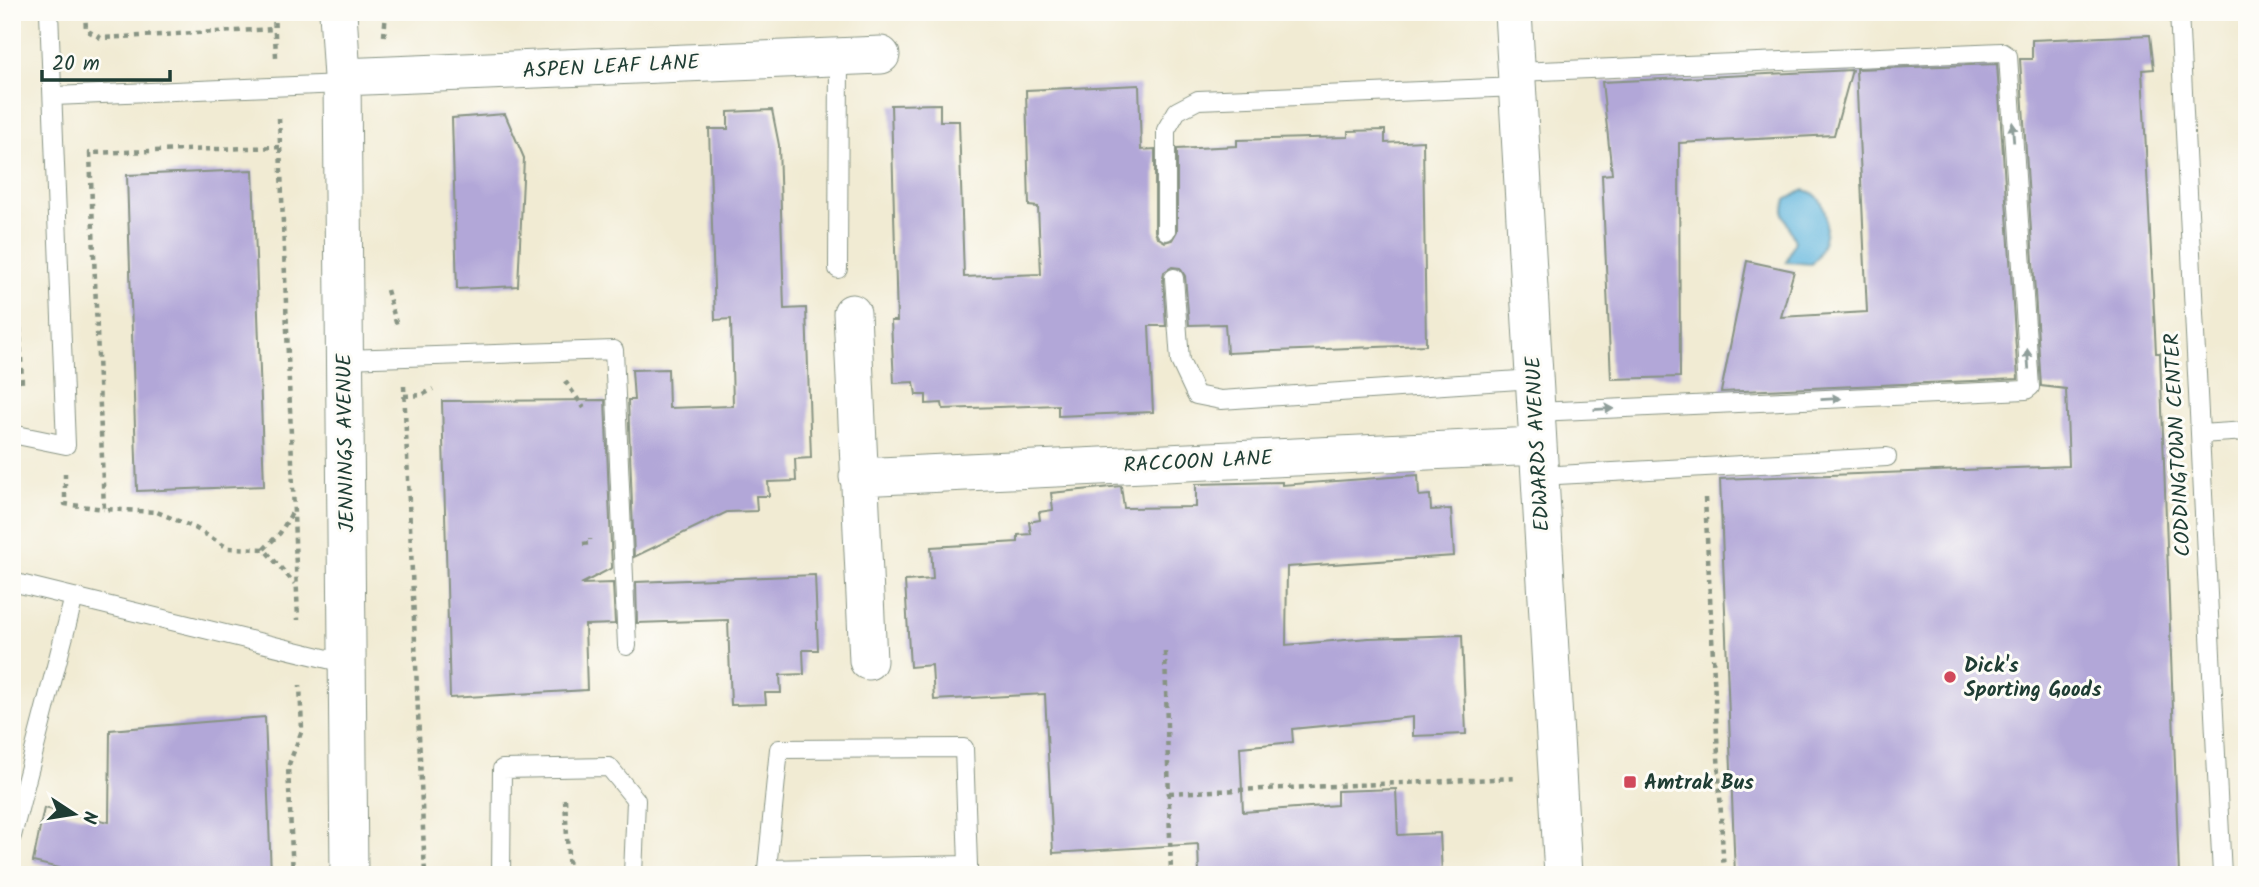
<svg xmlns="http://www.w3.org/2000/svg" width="2259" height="887" font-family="Kalam,sans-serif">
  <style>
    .water { fill: #61b5dd; stroke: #407988; stroke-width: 2 }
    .building { fill: #b2a7d8 }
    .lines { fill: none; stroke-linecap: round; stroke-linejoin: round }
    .service-casing { stroke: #889484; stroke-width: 20 }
    .minor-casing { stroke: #889484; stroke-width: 39 }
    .path { stroke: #889484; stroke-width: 4.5; stroke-dasharray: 5 5; stroke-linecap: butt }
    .service { stroke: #fff; stroke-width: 18 }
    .minor { stroke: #fff; stroke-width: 37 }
    .oneway { fill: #8f9e9a }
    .poi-dot { fill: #d1495b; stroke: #fdfcf7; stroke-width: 2.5 }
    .labels { text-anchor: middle; stroke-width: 6; stroke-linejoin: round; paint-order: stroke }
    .street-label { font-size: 21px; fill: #1f3d34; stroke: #fdfcf7 }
    .poi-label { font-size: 21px; font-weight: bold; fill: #1f3d34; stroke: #fdfcf7; text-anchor: start }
  </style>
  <rect width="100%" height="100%" fill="#fdfcf7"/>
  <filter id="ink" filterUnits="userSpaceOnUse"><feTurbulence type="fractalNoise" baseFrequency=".0143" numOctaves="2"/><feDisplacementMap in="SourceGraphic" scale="14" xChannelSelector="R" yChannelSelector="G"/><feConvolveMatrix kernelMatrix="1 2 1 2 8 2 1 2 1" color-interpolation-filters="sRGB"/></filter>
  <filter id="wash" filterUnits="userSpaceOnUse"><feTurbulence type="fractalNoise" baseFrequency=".00686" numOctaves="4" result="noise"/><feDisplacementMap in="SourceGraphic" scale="28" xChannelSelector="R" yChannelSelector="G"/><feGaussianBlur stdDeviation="1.57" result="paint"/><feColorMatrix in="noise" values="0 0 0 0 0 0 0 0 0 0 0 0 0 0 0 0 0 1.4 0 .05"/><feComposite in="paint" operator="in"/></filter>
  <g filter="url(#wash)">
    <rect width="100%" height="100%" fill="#f1ebd3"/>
    <!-- water -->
    <path class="water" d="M 1803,190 C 1836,194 1829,248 1811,264 L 1786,262 L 1795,241 L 1783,214 L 1786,200 Z"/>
    <g id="blocks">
      <!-- building -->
      <path class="building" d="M 2150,35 L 2154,69 L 2142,70 L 2156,353 L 2160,353 L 2179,875 L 1735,875 L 1720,479 L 2069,466 L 2066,389 L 2041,386 L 2020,59 L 2032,59 L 2032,40 Z
        M 1997,64 L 2018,379 L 1721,392 L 1747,261 L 1794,271 L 1781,317 L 1867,312 L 1856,69 Z
        M 1852,70 L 1834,135 L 1679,143 L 1680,377 L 1611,379 L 1602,175 L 1612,174 L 1602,82 Z
        M 1139,85 L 1141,150 L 1155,149 L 1155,231 L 1157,237 L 1165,242 L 1172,240 L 1177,231 L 1177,149 L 1237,146 L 1237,140 L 1348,137 L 1348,131 L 1385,130 L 1385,143 L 1423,141 L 1426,345 L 1227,353 L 1225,324 L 1189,325 L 1185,276 L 1180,268 L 1172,267 L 1164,272 L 1163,278 L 1166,326 L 1149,326 L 1153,412 L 1058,416 L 1058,405 L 943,409 L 942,403 L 926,404 L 926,395 L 916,395 L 914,382 L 894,383 L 891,321 L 897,321 L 891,105 L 940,104 L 940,121 L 959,121 L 964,277 L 1041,274 L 1038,207 L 1029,206 L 1026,90 Z
        M 772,110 L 779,145 L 784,309 L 806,308 L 811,458 L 795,459 L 796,481 L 768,482 L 769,496 L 756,496 L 757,511 L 727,512 L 634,557 L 628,400 L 634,400 L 632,370 L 668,369 L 669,408 L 733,406 L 731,319 L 715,320 L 709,129 L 728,129 L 728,112 Z
        M 505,114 L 524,158 L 518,286 L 457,289 L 452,118 Z
        M 253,170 L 264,486 L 137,491 L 127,175 Z
        M 605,400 L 612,568 L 581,584 L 613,583 L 615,624 L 585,625 L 587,690 L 450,698 L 442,401 Z
        M 1418,475 L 1419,496 L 1430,495 L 1431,510 L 1451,509 L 1454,556 L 1287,567 L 1286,645 L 1369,638 L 1462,635 L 1466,734 L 1413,736 L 1413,717 L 1292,729 L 1293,742 L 1240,747 L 1243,812 L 1337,805 L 1337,791 L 1396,789 L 1398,835 L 1440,833 L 1442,875 L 1199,875 L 1198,844 L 1053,853 L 1045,694 L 934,700 L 932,665 L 910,667 L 905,581 L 933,579 L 931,547 L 1018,542 L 1018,535 L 1031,534 L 1029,522 L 1040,520 L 1039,512 L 1053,510 L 1051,493 L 1121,486 L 1124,508 L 1196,507 L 1196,484 L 1282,482 L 1282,485 Z
        M 815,575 L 818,650 L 803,650 L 804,674 L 780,675 L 781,693 L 765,693 L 766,704 L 731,705 L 728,620 L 637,623 L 636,582 Z
        M 265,717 L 271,875 L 90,875 L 33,862 L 44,808 L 109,822 L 110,730 Z"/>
    </g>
  </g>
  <g filter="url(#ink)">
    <use href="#blocks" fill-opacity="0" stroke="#889484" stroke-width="2"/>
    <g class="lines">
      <defs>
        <path id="service" d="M 2179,12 L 2222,875
          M 1517,72 L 2002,52 L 2008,56 L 2030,387 L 2026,390 L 1536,412
          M 54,96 L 342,84
          M 1166,231 L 1166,130 L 1177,111 L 1198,100 L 1518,87
          M 838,269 L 839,56
          M 1174,278 L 1180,361 L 1196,395 L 1221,400 L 1534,379
          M 345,359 L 614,350 L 627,646
          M 12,434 L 66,445 L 49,12
          M 2200,434 L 2247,431
          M 1539,476 L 1887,457
          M 12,582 L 348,664
          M 12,836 L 74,597
          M 767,869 L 779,749 L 964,748 L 968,865
          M 501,875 L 502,769 L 609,767 L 636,800 L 633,875
          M 767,875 L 767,869 L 968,865 L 968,875"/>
        <path id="minor" d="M 338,12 L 342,77 L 349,875
          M 1513,12 L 1563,875
          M 342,77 L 881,55
          M 852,313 L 868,661
          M 858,477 L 1537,446"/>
      </defs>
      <!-- service casing -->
      <use href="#service" class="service-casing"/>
      <!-- minor casing -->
      <use href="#minor" class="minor-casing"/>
      <!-- path -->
      <path class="path" d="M 85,12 L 86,30 L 101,38 L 275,29
        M 274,12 L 276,57
        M 384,36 L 386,12
        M 12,98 L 22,385 L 12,382
        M 279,118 L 298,620
        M 280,147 L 90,153 L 104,509 L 157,512 L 195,528 L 228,548 L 264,549 L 295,584
        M 387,290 L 397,326
        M 565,381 L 584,408
        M 404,386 L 425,875
        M 404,396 L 422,395 L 433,389
        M 65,473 L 65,504 L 104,509
        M 1705,498 L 1724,875
        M 583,544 L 590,543 L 590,539
        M 264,549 L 280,533 L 293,511
        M 1165,652 L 1171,875
        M 1169,793 L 1518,778
        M 565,799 L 569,875
        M 293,875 L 288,767 L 302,730 L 300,685"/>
      <!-- service -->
      <use href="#service" class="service"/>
      <!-- minor -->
      <use href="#minor" class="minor"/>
    </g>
    <!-- one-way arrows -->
    <defs><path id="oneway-solid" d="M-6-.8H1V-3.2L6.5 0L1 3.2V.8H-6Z" transform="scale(1.75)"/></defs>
    <g class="oneway">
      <use href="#oneway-solid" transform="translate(2013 132) rotate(-94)"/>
      <use href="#oneway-solid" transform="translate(2028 359) rotate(-94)"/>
      <use href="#oneway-solid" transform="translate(1831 399) rotate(-3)"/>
      <use href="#oneway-solid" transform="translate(1604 409) rotate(-3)"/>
    </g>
  </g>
  <!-- markers -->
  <g class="poi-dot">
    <circle cx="1950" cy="677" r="7"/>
    <rect x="1623" y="775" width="14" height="14" rx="3.5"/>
  </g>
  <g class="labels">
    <!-- street labels -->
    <g class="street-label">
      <text transform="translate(611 66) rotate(-3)" y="7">ASPEN LEAF LANE</text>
      <text transform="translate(345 443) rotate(-91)" y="7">JENNINGS AVENUE</text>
      <text transform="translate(1537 444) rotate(-93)" y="7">EDWARDS AVENUE</text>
      <text transform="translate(2177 445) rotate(-93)" y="7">CODDINGTOWN CENTER</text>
      <text transform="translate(1198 461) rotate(-3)" y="7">RACCOON LANE</text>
    </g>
    <!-- poi labels -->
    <g class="poi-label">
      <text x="1964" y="672">Dick's<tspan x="1964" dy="24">Sporting Goods</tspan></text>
      <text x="1644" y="789">Amtrak Bus</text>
    </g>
  </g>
  <!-- margin -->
  <rect width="2259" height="887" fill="none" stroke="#fdfcf7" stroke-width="42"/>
  <!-- north arrow -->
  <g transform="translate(74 814) rotate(102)" stroke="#fdfcf7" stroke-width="5" paint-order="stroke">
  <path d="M0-5L12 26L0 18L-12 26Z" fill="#1f3d34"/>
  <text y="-10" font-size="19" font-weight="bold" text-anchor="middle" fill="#1f3d34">N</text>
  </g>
  <!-- scale -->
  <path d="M42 70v10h128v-10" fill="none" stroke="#1f3d34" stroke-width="3.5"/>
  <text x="52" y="70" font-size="21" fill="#1f3d34" stroke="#fdfcf7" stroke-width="5" paint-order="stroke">20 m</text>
</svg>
